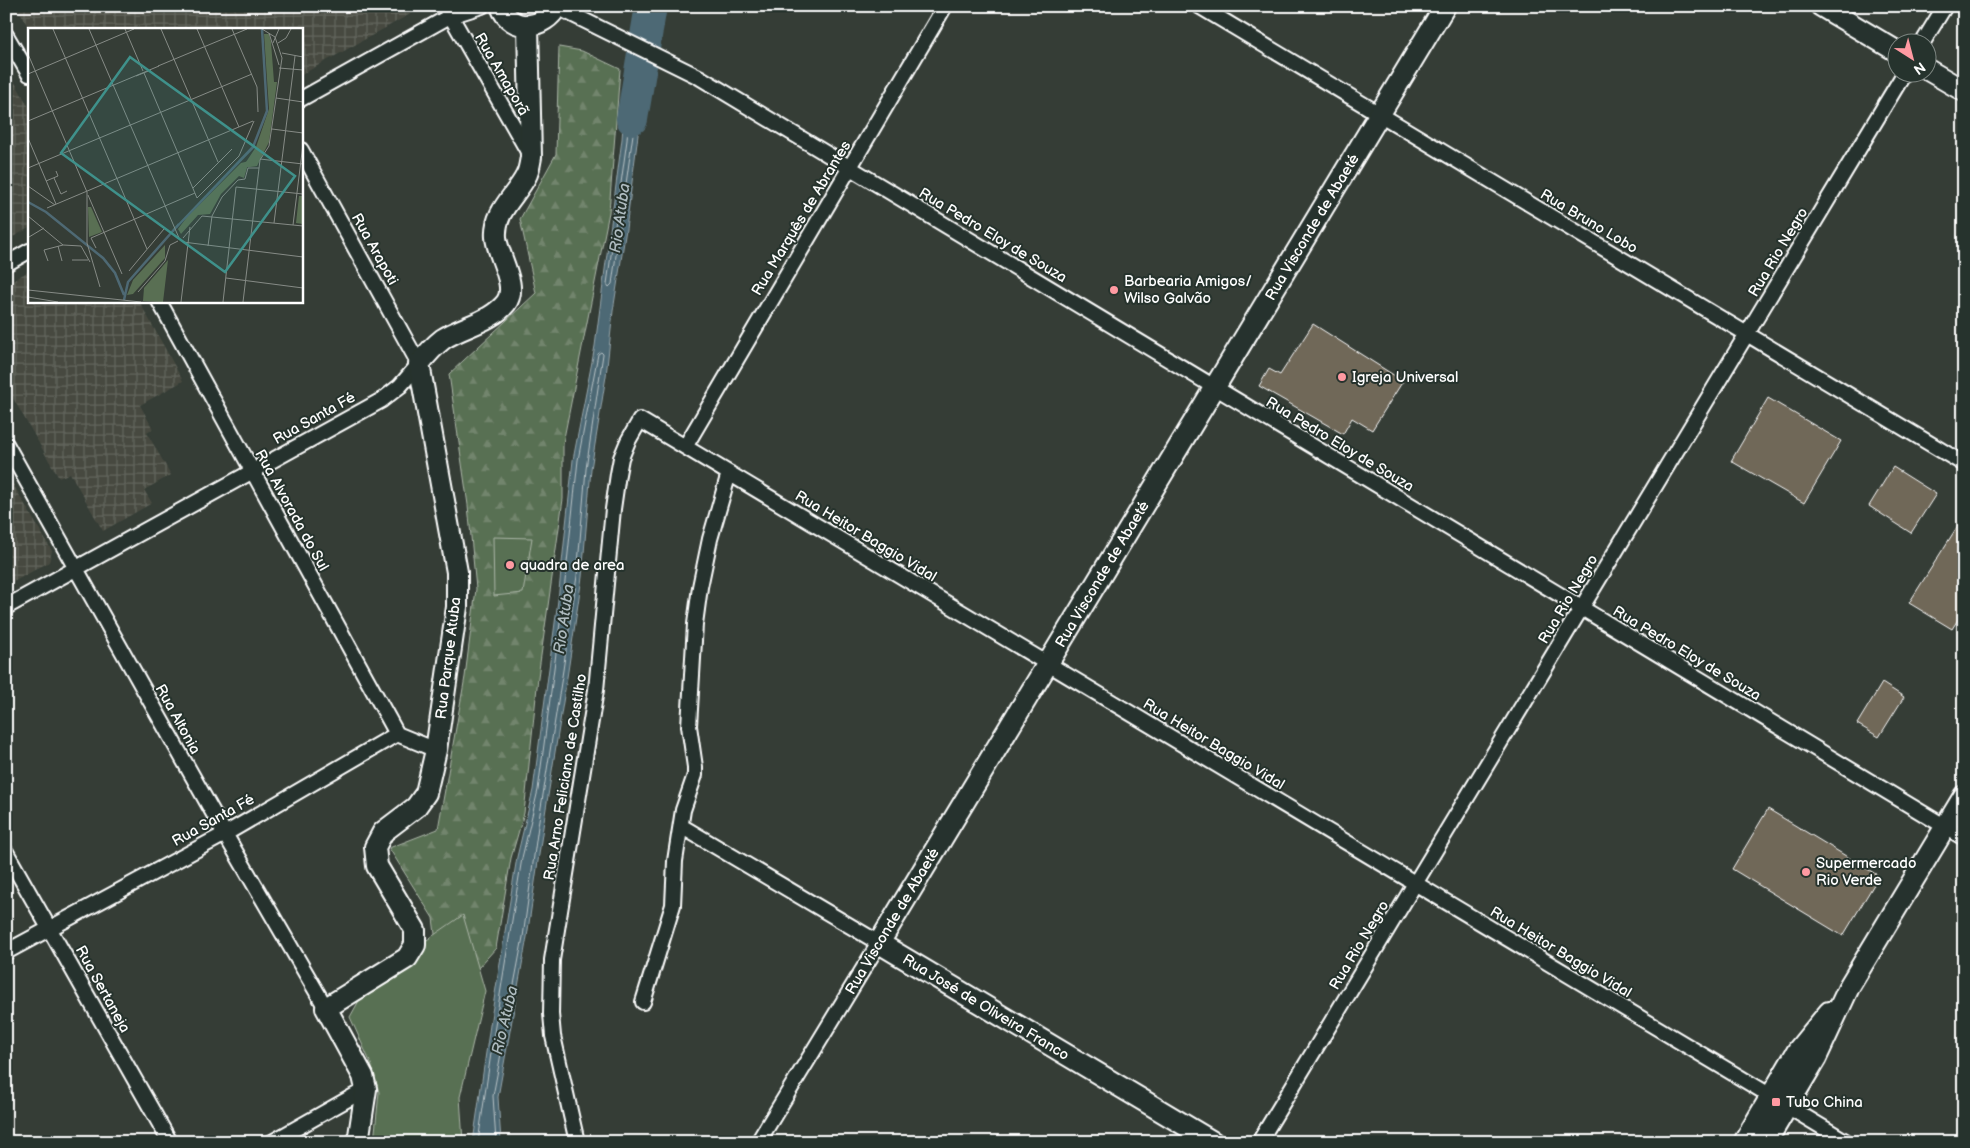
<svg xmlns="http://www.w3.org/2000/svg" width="1970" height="1148" font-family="'Balsamiq Sans',sans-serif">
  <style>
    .industrial { fill: url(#industrial-grid) }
    .forest { fill: url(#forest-firs); stroke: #acb7a9 }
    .park { fill: #596f53; stroke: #acb7a9 }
    .water { fill: #4e6974; stroke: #95a5ac }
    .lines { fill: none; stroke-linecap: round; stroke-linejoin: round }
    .shore { stroke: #b8c3c7; stroke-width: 1 }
    .river { stroke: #4e6974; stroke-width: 32 }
    .building { fill: #706759; stroke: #fff }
    .street-casing { stroke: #fff; stroke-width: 18 }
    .secondary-casing { stroke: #fff; stroke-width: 24 }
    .street { stroke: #26332d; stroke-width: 14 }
    .secondary { stroke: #26332d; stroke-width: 20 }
    .poi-dot { fill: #ff9aa2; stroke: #26332d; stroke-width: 2 }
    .labels { text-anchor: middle; stroke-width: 4; stroke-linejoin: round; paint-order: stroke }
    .street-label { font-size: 15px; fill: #fff; stroke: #26332d }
    .poi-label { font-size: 15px; fill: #fff; stroke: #26332d; text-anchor: start }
    .water-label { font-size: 16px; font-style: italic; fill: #afbcc0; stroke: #26332d }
    .inset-river { fill: none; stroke: #4e6974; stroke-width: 2.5 }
    .inset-road { fill: none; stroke: #868b86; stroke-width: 1 }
    .view { fill: #3f918b; fill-opacity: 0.15; stroke: #3f918b; stroke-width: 2.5 }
    .inset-edge { fill: none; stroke: #fff; stroke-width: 2.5 }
  </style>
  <defs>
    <pattern id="industrial-grid" width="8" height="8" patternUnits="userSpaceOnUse" patternTransform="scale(1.25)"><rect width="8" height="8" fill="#474a40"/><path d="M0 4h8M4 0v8" fill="none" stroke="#63655d"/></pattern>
    <pattern id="forest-firs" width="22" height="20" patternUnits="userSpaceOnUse" patternTransform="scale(1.25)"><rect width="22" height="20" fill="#596f53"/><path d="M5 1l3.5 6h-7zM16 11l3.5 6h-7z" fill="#72856d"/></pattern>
  </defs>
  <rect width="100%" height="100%" fill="#353d36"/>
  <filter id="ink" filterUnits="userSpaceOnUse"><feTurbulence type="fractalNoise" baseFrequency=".02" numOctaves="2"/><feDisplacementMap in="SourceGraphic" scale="10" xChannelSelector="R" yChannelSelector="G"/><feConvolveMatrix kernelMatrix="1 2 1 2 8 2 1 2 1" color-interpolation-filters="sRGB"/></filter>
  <g filter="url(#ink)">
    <!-- industrial -->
    <path class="industrial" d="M 17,6 L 420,6 L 421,8 L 301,75 L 301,29 L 29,29 Z
      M 6,67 L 29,107 L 29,228 L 6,241 Z
      M 29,271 L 29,301 L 139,301 L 183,381 L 140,405 L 153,429 L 147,433 L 171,475 L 144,490 L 152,503 L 103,531 L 70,473 L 59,478 L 6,386 L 6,284 Z
      M 6,472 L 52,551 L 49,562 L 6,586 Z"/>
    <!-- forest -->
    <path class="forest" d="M 559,47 L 582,51 L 620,69 L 609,212 L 563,443 L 563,499 L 538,677 L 524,813 L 511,858 L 496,948 L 444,1006 L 433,918 L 389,848 L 438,829 L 465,677 L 476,589 L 468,505 L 449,374 L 536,293 L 520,219 L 556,154 Z"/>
    <!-- park -->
    <path class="park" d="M 493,537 L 532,538 L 523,593 L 494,596 Z
      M 463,915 L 485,991 L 460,1097 L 463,1142 L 374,1142 L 379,1092 L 371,1064 L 350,1017 L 361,997 L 424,942 Z"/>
    <!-- water -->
    <path class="water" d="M 627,66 L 645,80 L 626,229 L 613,311 L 606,376 L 591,469 L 582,577 L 568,671 L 543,827 L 527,937 L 498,1097 L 501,1142 L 473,1142 L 490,1025 L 517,857 L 533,790 L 558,600 L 573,460 L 595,346 L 622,139 Z"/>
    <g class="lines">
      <!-- shore -->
      <path class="shore" d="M 634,78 L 640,84 L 612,284 L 609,287 L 607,284 L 627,140 L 631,80 Z
        M 478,1142 L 495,1026 L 522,858 L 538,790 L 563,600 L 578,460 L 598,354 L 601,352 L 603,354 L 586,469 L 577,576 L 563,670 L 538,826 L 523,937 L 493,1096 L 496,1142"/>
      <!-- river -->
      <path class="river" d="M 632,119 L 651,6"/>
    </g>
    <!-- building -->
    <path class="building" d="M 1313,324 L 1403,381 L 1372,430 L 1352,418 L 1343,434 L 1259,386 L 1269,369 L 1280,375 Z
      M 1768,398 L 1841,441 L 1804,503 L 1731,461 Z
      M 1893,467 L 1936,494 L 1911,533 L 1869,506 Z
      M 1964,516 L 1964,610 L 1952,629 L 1909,603 Z
      M 1882,683 L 1904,697 L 1879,737 L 1857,724 Z
      M 1768,809 L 1879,876 L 1843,936 L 1732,869 Z"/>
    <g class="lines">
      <defs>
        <path id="street" d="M 445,6 L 530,155
          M 1199,6 L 1964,464
          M 557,7 L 699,77 L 1964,838
          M 6,35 L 29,74
          M 1923,42 L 1945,6
          M 301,99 L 450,16 L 482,6
          M 6,264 L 29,251
          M 159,301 L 397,734
          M 6,444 L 225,834 L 326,1008
          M 685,447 L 945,6
          M 6,607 L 382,400 L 400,386 L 419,364 L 301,150
          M 397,734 L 436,750
          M 681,826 L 879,943 L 758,1142
          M 6,852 L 170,1142
          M 6,952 L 225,834 L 397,734
          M 643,1002 L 673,905 L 675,861 L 683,810 L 695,775 L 695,767 L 689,726 L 695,624 L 700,587 L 710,539 L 729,473
          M 1787,1106 L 1847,1142
          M 272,1142 L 366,1089
          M 577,1142 L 553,1036 L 551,1014 L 552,960 L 596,690 L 613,509 L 618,474 L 621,458 L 628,441 L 640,420 L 1771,1096
          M 1259,1142 L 1905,72"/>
        <path id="secondary" d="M 501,6 C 511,34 545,29 557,6
          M 1821,6 L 1898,52
          M 1928,70 L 1964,91
          M 358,1142 L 366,1089 L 363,1076 L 326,1008 L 407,958 L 415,945 L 415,930 L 377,866 L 375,847 L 383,832 L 416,807 L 426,793 L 436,750 L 457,607 L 457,572 L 419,364 C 426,355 434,346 443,339 C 463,326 491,322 506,303 C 519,286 497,255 496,237 C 494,211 516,196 526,176 C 529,171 530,163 531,157 L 528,26
          M 1213,1142 L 879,943 L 1445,6
          M 1744,1142 L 1798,1050 L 1829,1012
          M 1766,1142 L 1816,1058 L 1850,985 L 1964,796"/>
      </defs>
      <!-- street casing -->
      <use href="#street" class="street-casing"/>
      <!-- secondary casing -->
      <use href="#secondary" class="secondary-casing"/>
      <!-- street -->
      <use href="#street" class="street"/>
      <!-- secondary -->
      <use href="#secondary" class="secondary"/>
    </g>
  </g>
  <!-- markers -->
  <g class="poi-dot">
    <circle cx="1114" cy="290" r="5"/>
    <circle cx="1342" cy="377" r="5"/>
    <circle cx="510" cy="565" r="5"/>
    <circle cx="1806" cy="872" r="5"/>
    <rect x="1771" y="1097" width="10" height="10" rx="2.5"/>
  </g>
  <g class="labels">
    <!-- street labels -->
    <g class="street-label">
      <text transform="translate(502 74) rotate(60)" y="5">Rua Amaporã</text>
      <text transform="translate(801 218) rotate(-59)" y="5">Rua Marquês de Abrantes</text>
      <text transform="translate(1589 221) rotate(31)" y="5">Rua Bruno Lobo</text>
      <text transform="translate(1312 227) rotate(-59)" y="5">Rua Visconde de Abaeté</text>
      <text transform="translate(993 235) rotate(31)" y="5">Rua Pedro Eloy de Souza</text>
      <text transform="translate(375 249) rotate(61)" y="5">Rua Arapoti</text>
      <text transform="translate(1778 252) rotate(-59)" y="5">Rua Rio Negro</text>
      <text transform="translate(314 418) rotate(-29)" y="5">Rua Santa Fé</text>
      <text transform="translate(1340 444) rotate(31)" y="5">Rua Pedro Eloy de Souza</text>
      <text transform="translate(292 510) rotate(61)" y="5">Rua Alvorada do Sul</text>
      <text transform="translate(866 536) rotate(31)" y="5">Rua Heitor Baggio Vidal</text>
      <text transform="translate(1102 574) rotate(-59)" y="5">Rua Visconde de Abaeté</text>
      <text transform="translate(1568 599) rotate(-59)" y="5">Rua Rio Negro</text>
      <text transform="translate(1687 653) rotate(31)" y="5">Rua Pedro Eloy de Souza</text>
      <text transform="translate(448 658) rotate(-83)" y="5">Rua Parque Atuba</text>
      <text transform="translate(178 719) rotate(61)" y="5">Rua Altonia</text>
      <text transform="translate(1214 744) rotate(31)" y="5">Rua Heitor Baggio Vidal</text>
      <text transform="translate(565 777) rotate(-81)" y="5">Rua Arno Feliciano de Castilho</text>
      <text transform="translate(213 820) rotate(-29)" y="5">Rua Santa Fé</text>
      <text transform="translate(892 921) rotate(-59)" y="5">Rua Visconde de Abaeté</text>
      <text transform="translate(1359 945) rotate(-59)" y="5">Rua Rio Negro</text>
      <text transform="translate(1561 952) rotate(31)" y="5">Rua Heitor Baggio Vidal</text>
      <text transform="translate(103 989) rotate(61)" y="5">Rua Sertaneja</text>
      <text transform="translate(986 1007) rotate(31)" y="5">Rua José de Oliveira Franco</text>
    </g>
    <!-- poi labels -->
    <g class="poi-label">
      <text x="1124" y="286">Barbearia Amigos/<tspan x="1124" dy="17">Wilso Galvão</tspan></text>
      <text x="1352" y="382">Igreja Universal</text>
      <text x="520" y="570">quadra de area</text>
      <text x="1816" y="868">Supermercado<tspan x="1816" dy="17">Rio Verde</tspan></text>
      <text x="1786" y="1107">Tubo China</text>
    </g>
    <!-- water labels -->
    <g class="water-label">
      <text transform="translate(619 218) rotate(-82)" y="6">Rio Atuba</text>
      <text transform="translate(563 619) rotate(-82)" y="6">Rio Atuba</text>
      <text transform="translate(504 1020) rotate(-77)" y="6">Rio Atuba</text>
    </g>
  </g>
  <!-- overview -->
  <g transform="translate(28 28)">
    <rect width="275" height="275" fill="#353d36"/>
    <path d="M 271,168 L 275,168 L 275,196 L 268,195 ZM 140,232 L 135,274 L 115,273 L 116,260 Z" fill="#596f53"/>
    <path d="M 221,133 L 216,150 L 211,148 L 193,166 L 182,186 L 170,187 L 153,206 L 150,201 L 159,189 L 213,135 Z" fill="#596f53"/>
    <path d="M 236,6 L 241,6 L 243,14 L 246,54 L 249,54 L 241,114 L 229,138 L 214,140 L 228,119 L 241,81 ZM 60,179 L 63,179 L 74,204 L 61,209 ZM 137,217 L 137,230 L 105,266 L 99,267 L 105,252 Z" fill="#596f53"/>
    <path d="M 225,117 L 228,118 L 149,200 L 148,198 Z" fill="#4e6974"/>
    <path class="inset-river" d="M 225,119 L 239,83 L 234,1M 0,174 L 18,184 L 75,230 L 87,245 L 96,267M 96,272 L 100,254 L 151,196"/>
    <path class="inset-road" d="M 25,1 L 119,221M 61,1 L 151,210M 97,1 L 115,43M 133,1 L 190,134M 169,1 L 211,99M 204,1 L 229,59 L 230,84M 241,5 L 251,37M 245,15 L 251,1M 250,15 L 258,10 L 263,1M 254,25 L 275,29M 0,26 L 59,164 L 59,215 L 72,259M 130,38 L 219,1M 251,40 L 275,42M 116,45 L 169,170 L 211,128 L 226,93M 0,46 L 106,1M 108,48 L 123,42M 248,70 L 275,74M 0,93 L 131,38M 244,101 L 275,105M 0,110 L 28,176M 232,131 L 275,136M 0,140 L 224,46M 26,150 L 33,166 L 39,163M 18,153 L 30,148 L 28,143M 0,158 L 27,177M 208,159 L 275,166M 165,160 L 204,121M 60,167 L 94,246M 19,180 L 225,93M 0,188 L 35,217 L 53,218 L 62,234M 246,195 L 267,28M 265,197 L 275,116M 1,209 L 16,200M 155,210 L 174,188 L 275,198M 155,214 L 275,229M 30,218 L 34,233M 180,218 L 184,188 L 194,169 L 210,152 L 217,151 L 220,140 L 231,140M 68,220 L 63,210 L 167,165M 44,232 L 60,232M 20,233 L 16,222 L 35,217M 101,243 L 136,201M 198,250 L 275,260M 0,262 L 113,274M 110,264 L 137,233 L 142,217 L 150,213M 0,269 L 30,274M 153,274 L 162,199M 195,274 L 208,159M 215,274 L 232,132 L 241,118 L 254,30 L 247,9 L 234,1"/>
    <path class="view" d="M 102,29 L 267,148 L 197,244 L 33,125 Z"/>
    <rect width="275" height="275" class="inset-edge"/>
  </g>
  <!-- margin -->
  <rect width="1970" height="1148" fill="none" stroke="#26332d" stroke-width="25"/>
  <rect x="12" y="12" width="1945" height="1123" fill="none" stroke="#fff" stroke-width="2" filter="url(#ink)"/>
  <!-- north arrow -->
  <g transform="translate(1912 58) rotate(144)"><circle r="24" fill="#26332d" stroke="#7d8581"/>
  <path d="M0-4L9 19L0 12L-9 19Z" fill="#ff9aa2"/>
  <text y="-8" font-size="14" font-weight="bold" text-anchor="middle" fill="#ffffff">N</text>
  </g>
</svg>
